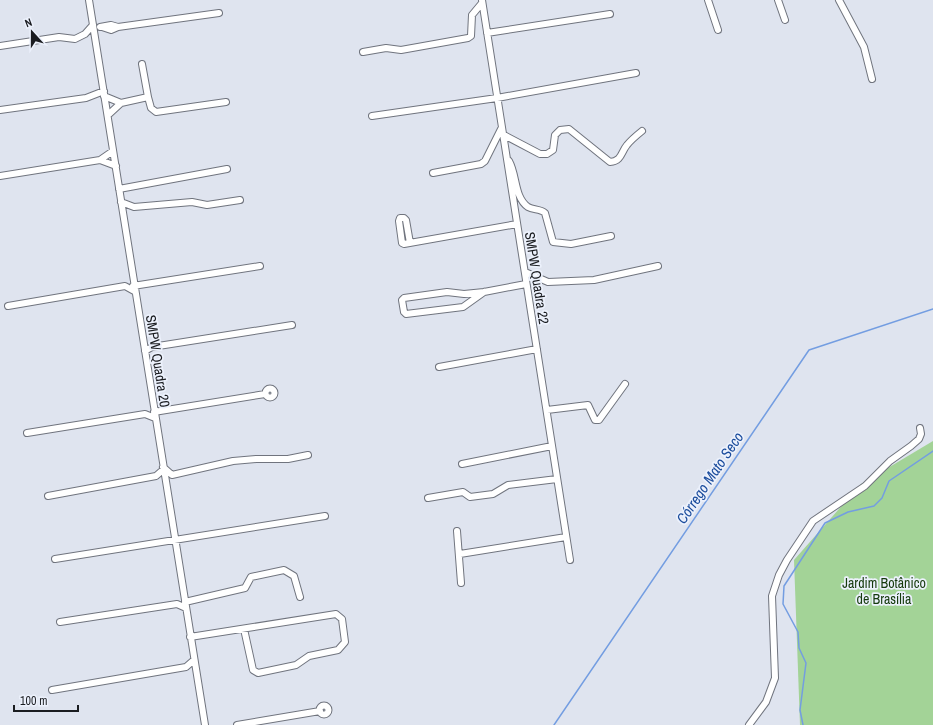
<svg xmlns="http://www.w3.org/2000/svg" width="933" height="725" font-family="'Archivo Narrow',sans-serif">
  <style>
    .green { fill: #a3d397 }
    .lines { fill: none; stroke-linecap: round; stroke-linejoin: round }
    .stream { stroke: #739de1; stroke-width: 1.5 }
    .minor-casing { stroke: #70747e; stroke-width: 8 }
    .minor { stroke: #fff; stroke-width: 6 }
    .labels { text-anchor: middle; stroke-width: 3.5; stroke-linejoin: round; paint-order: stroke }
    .street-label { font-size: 14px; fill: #1a1c20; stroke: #ecf1fc }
    .park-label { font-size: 14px; fill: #153a0c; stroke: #ecf1fc }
    .water-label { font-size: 15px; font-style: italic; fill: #1b4c9c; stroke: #ecf1fc }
  </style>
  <rect width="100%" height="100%" fill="#dfe4ef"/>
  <!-- green -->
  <path class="green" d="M 933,441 L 933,725 L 800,725 L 794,560 L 861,484 Z"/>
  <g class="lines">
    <!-- stream -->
    <path class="stream" d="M 554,725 L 809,350 L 933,309
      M 803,725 L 800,710 L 806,663 L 799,648 L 798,632 L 783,604 L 784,586 L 825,523 L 848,512 L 874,506 L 882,498 L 889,481 L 933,451"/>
    <defs>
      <path id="minor" d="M 89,0 L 205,725
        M 482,0 L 570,560
        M 708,0 L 718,30
        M 778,0 L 785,20
        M 839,0 L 864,47 L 872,79
        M 100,27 L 111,25 L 118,27
        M 102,27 L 111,30 L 118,27 L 219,13
        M 487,33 L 610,14
        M 0,46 L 59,37 L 75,39 L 85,34 L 93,25
        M 363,52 L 386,48 L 401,50 L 468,38 L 471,36 L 472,15 L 482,3
        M 142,64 L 148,97
        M 104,96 L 121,103
        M 0,110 L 86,98 L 104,91
        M 108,115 L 121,103 L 148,97 L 151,108 L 156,112 L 226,102
        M 372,116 L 497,98 L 636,73
        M 502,134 L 540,154 L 547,154 L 553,150 L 555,135 L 560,130 L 569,129 L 610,162 C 622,161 621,152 627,145 C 631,140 637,135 642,131
        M 100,160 L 116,166
        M 509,161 C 517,175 514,197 528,207 C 533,210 541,209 545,213 L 553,242 L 571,244 L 611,236
        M 433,173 L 481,164 L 485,161 L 501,129
        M 0,176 L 100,160 L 113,151
        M 119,189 L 227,169
        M 121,202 L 134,207 L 192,202 L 207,205 L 240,200
        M 410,243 L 406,220 L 404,218 L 400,218 L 399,221 L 402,243 L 404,244 L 517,224
        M 525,272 L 548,282 L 594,280 L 658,266
        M 133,286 L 260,266
        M 484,292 L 463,307 L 406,314 L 404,312 L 402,300 L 404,298 L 447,292 L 464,294 L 484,292 L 526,284
        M 8,306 L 125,286 L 134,291
        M 145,351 L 152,347 L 292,325
        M 439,367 L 537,349
        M265.5 393a4.5 4.5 0 1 1 9 0a4.5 4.5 0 1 1-9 0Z
        M 547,410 L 588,405 L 595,420 L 599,420 L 625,384
        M 154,412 L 265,394
        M 27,433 L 145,414 L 155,418
        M 462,464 L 552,446
        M 163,467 L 172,475 L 233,461 L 256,459 L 288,459 L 308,455
        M 48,496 L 156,476 L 164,469
        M 428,498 L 463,492 L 470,497 L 493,494 L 508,485 L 557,479
        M 457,531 L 461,583
        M 460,554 L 566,537
        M 55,559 L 325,516
        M 185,602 L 245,588 L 251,577 L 284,570 L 294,576 L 300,597
        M 60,622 L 177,604 L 186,608
        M 190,637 L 336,614 L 342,619 L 345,642 L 338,650 L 309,656 L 296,665 L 258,673 L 253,670 L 244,629
        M 52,690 L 186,667 L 194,660
        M319.5 710a4.5 4.5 0 1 1 9 0a4.5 4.5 0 1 1-9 0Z
        M 237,725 L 320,711
        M 749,725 L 766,702 L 775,678 L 772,596 L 779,575 L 787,560 L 813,521 L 865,486 L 890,461 L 911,446 L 919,439 L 921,434 L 920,428"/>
    </defs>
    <!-- minor casing -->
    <use href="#minor" class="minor-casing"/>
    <!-- minor -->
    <use href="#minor" class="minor"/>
  </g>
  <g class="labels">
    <!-- street labels -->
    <g class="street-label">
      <text transform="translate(537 278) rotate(81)" y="5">SMPW Quadra 22</text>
      <text transform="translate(158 361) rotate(81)" y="5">SMPW Quadra 20</text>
    </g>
    <!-- park labels -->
    <g class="park-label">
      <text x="884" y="588">Jardim Botânico<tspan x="884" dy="16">de Brasília</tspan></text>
    </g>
    <!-- water labels -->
    <g class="water-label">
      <text transform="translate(710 478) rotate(-56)" y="5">Córrego Mato Seco</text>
    </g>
  </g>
  <!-- north arrow -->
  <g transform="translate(32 32) rotate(339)" stroke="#ecf1fc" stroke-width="3" paint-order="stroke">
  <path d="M0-3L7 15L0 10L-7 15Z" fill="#1a1c20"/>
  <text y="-6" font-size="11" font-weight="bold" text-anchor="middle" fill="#1a1c20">N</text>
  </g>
  <!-- scale -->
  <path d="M14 705v6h64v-6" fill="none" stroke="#1a1c20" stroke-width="2"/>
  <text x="20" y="705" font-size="12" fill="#1a1c20" stroke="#ecf1fc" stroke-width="3" paint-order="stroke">100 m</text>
</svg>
